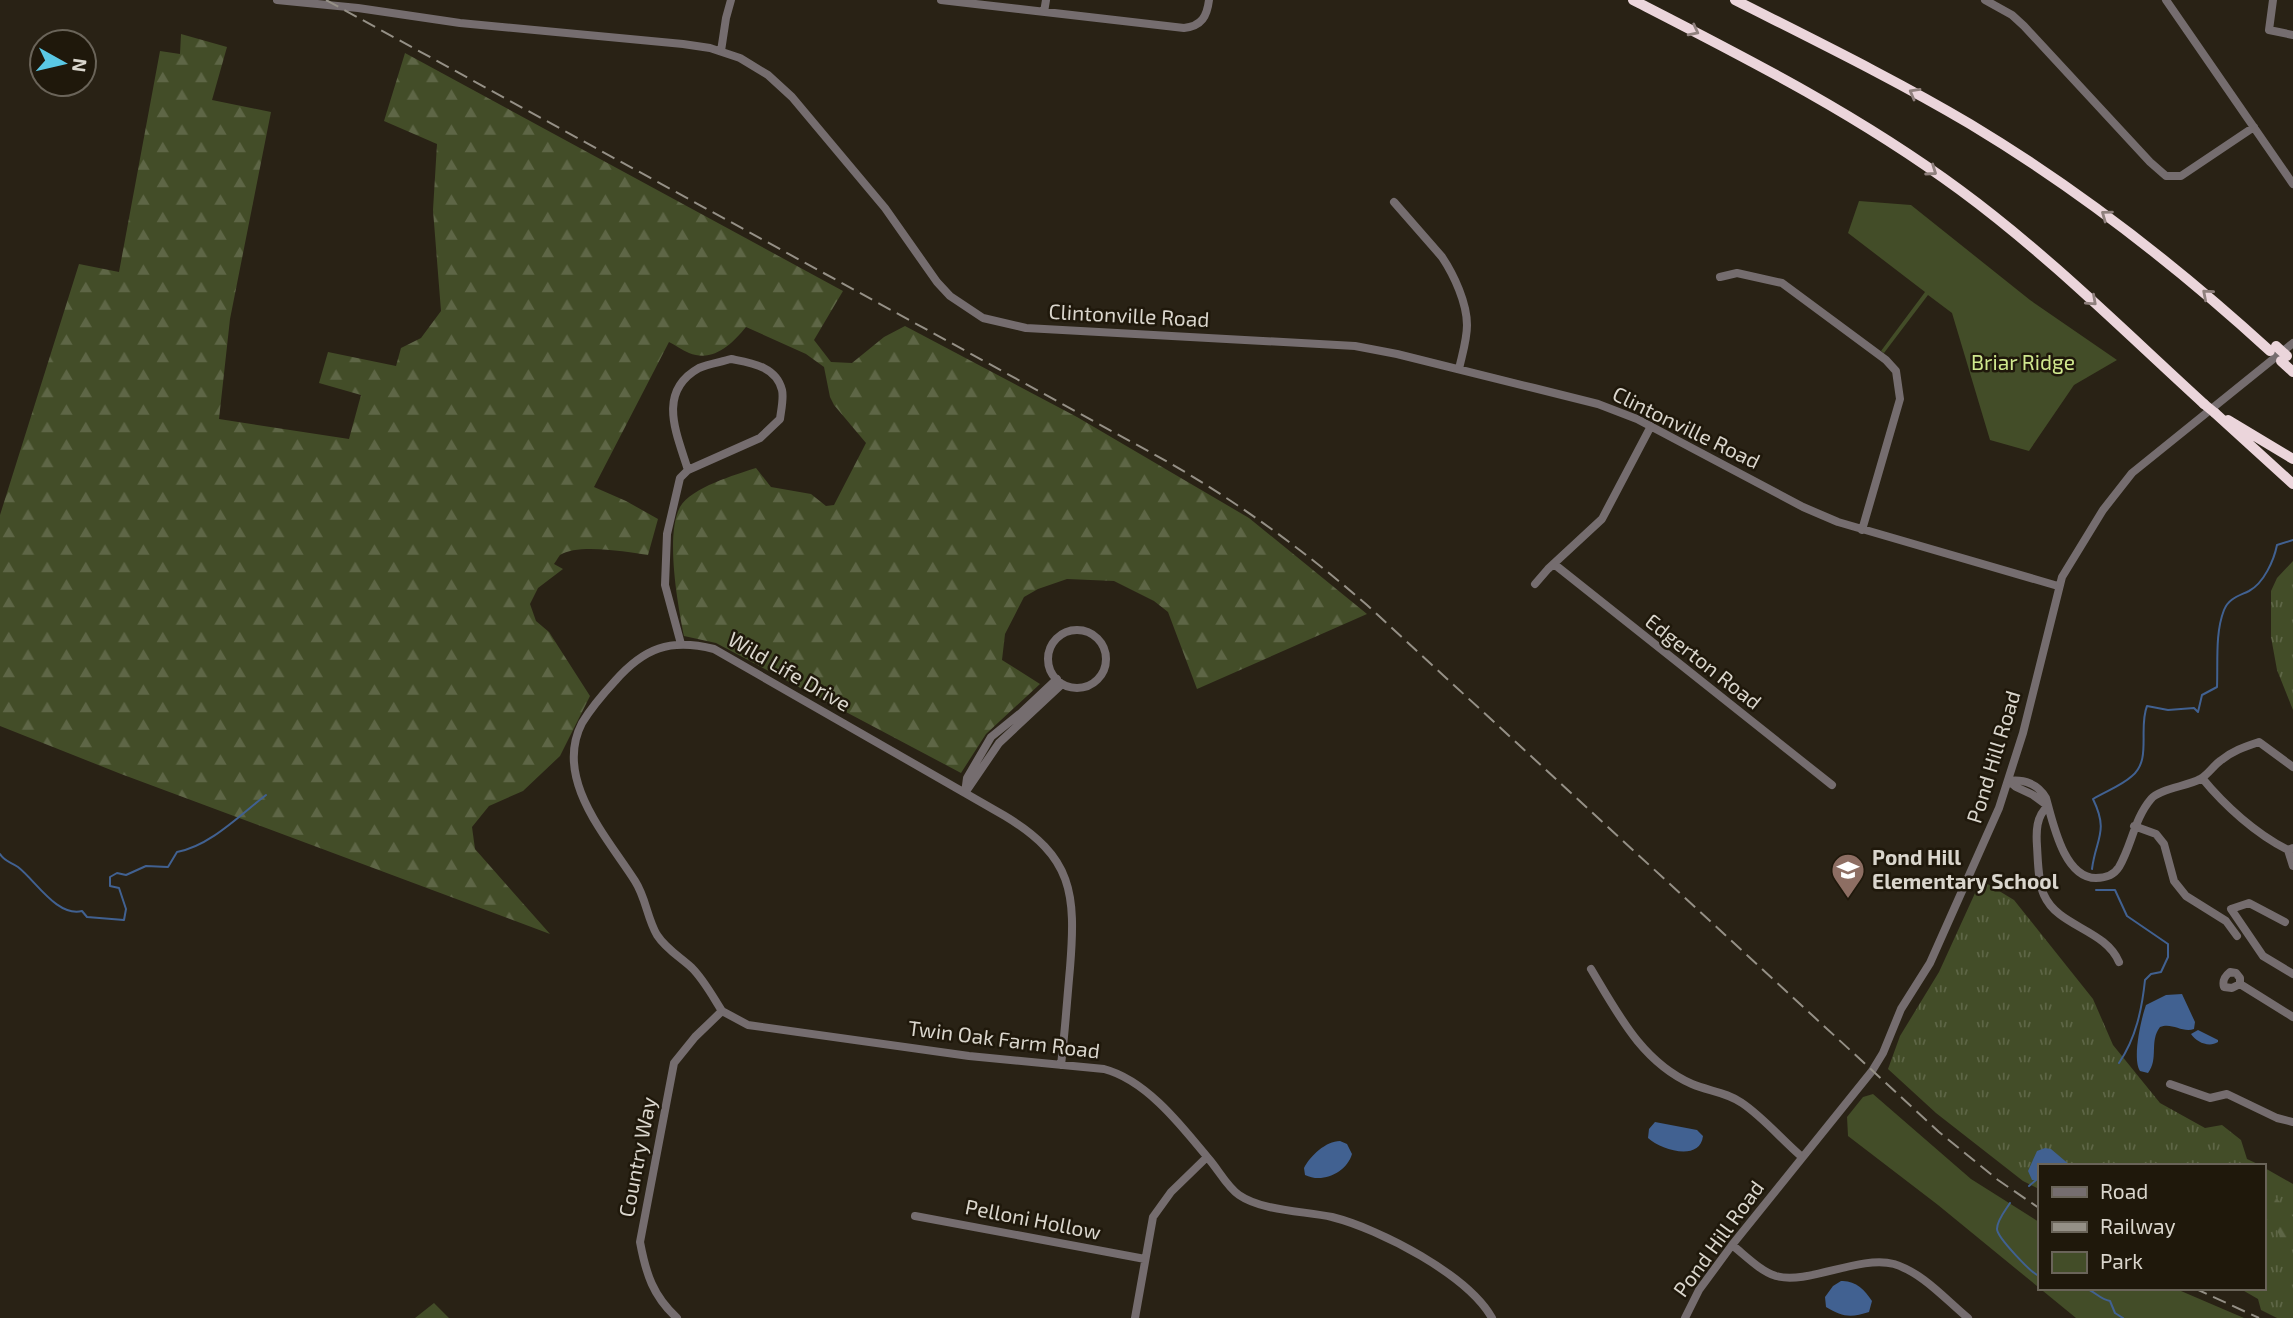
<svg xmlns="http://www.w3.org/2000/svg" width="2293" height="1318" font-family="'Exo 2',sans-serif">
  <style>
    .grass { fill: url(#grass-tufts) }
    .forest { fill: url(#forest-firs) }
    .park { fill: #434d28 }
    .water { fill: #416191 }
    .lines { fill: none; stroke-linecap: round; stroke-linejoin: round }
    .stream { stroke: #416191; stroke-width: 2 }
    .minor { stroke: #756d6f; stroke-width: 8 }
    .highway { stroke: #ebd5db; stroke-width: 10 }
    .rail { stroke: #959086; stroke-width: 2; stroke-dasharray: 14 7; stroke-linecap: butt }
    .highway-bridge { stroke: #ebd5db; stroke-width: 10 }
    .oneway { stroke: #8f807d }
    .labels { text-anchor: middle; stroke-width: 5; stroke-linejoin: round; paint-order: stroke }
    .street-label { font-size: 21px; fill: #dad6cd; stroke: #1f180b }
    .park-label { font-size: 21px; fill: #d0e88e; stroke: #1f180b }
    .poi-label { font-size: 21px; font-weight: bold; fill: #dad6cd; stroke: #1f180b; text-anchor: start }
  </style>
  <defs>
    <pattern id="grass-tufts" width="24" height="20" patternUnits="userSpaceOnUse" patternTransform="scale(1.75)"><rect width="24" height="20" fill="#434d28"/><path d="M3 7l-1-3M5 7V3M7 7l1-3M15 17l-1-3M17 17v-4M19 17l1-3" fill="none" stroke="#5e6646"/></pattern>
    <pattern id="forest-firs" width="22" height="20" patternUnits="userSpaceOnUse" patternTransform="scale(1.75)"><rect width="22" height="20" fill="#434d28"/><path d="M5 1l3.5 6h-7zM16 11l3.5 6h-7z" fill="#5e6646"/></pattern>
  </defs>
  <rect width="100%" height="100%" fill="#292215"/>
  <!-- grass -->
  <path class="grass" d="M 2293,561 L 2293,710 L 2277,670 L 2271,637 L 2271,591 L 2277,578 Z
    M 1981,880 L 2014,900 L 2093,999 L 2113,1045 L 2160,1103 L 2205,1128 L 2222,1125 L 2241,1140 L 2247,1159 L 2262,1166 L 2039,1166 L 2039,1189 L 2023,1181 L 1936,1113 L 1888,1069 L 1900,1036 L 1939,972 Z
    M 2263,1167 L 2293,1184 L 2293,1318 L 2277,1318 L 2261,1310 L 2258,1299 L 2239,1288 L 2263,1288 Z"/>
  <!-- forest -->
  <path class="forest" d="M 181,34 L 227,47 L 212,100 L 271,112 L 230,319 L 219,419 L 349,439 L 361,395 L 319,383 L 328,352 L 396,366 L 401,348 L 421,338 L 441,311 L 433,210 L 437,144 L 384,121 L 405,53 L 843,291 L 814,340 L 831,362 L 852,363 L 884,337 L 905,326 L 1077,417 L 1249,518 L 1367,614 L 1197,689 L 1168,612 L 1154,601 L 1114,581 L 1067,579 L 1038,589 L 1024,597 L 1005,634 L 1002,660 L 1040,684 L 986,734 L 961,773 L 716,643 L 684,636 C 678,606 665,535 680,507 C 692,487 735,475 756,468 L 771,487 L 811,494 L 826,506 L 834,505 L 866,443 L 834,405 L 830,397 L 824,367 L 806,354 L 746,327 C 732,344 713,363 689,353 C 682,350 675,345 669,342 L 594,487 L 626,501 L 658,519 L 648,555 C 628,552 578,543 560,555 C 559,556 555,563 554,564 L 563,569 L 538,588 L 530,604 L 536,621 L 549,632 L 590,696 L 560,756 L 523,791 L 489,806 L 472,827 L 475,849 L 550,934 L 121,774 L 0,726 L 0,515 L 79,264 L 119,272 L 160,51 L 180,54 Z
    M 2263,1189 L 2271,1192 L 2293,1217 L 2293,1239 L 2284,1245 L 2274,1224 L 2263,1220 Z"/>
  <!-- park -->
  <path class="park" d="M 1859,201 L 1911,205 L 2030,300 L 2117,360 L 2074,385 L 2029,451 L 1990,440 L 1952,313 L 1928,295 L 1884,353 L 1881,351 L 1925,292 L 1848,233 Z
    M 1873,1094 L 1971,1179 L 2039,1222 L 2039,1288 L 2174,1288 L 2244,1318 L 2076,1318 L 1938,1205 L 1848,1136 L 1847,1117 L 1863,1097 Z
    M 434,1303 L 449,1318 L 415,1318 Z"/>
  <!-- water -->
  <path class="water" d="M 2182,994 L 2195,1022 L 2194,1029 C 2182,1033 2172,1022 2160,1027 C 2149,1041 2159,1059 2148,1073 L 2140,1071 C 2132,1059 2141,1019 2146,1005 L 2166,995 Z
    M 2198,1030 L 2218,1040 L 2218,1042 C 2209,1048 2196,1042 2191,1034 Z
    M 1655,1122 L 1697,1130 L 1703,1136 C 1700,1162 1661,1150 1648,1138 L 1649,1129 Z
    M 1340,1141 L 1347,1144 L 1352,1154 C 1347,1172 1323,1184 1305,1175 L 1304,1168 C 1310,1156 1326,1141 1340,1141 Z
    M 2045,1148 L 2051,1149 L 2071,1166 L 2039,1166 L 2039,1180 L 2032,1180 L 2028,1171 L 2037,1151 Z
    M 1841,1281 C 1855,1280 1865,1290 1872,1301 L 1869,1312 C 1851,1318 1842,1317 1826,1307 L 1825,1297 L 1833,1286 Z"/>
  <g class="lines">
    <!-- stream -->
    <path class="stream" d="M 0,854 C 5,862 11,862 18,867 C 36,881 57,917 82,911 L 87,917 L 124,920 L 126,909 L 119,888 L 110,886 L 110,877 L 117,873 L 126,875 L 146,866 L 168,867 L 177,852 C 210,846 240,815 266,795
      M 2092,869 C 2096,838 2109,832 2093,799 C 2106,791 2121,786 2132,776 C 2152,760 2138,728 2147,706 L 2168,710 L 2194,708 L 2198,712 L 2202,695 L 2217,687 C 2218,662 2215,633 2224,610 C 2229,598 2239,596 2249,591 C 2264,583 2274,560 2277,545 L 2293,540
      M 2096,890 L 2115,890 L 2127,916 L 2168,944 L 2168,957 L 2161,972 L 2151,974 L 2145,980 C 2142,1009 2136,1038 2119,1063
      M 2029,1186 L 2036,1180
      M 2010,1203 C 2005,1211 1997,1220 1997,1229 C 1997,1237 2031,1273 2039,1276
      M 2084,1288 C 2094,1290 2099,1299 2110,1301 L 2115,1313 L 2123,1318"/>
    <!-- minor -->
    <path class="minor" d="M 277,0 L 358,8 L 460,23 L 683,44 L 710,48 L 740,58 L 768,75 L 792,97 L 885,208 L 937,282 L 950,296 L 983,318 L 1026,328 L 1355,346 L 1397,354 L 1534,388 L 1598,404 L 1637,419 L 1803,507 L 1838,522 L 2058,586
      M 941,0 L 1184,28 C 1202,26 1207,16 1209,0
      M 1985,0 L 2012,15 L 2024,26 L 2150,162 L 2166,176 L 2181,176 L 2254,127
      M 2166,0 L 2293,184
      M 2273,0 L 2269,30 L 2293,35
      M 1044,12 L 1046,0
      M 721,51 L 726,18 L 731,0
      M 1394,202 L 1442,257 C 1454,275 1467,303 1467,325 C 1467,340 1462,355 1459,369
      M 1720,277 L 1737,273 L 1782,283 L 1886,360 L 1896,371 L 1900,399 L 1862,530
      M 731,359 C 751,363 776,366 782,390 C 784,398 781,410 780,419 L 760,438 L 688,470 C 677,434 656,392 699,368 C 708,364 721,362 731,359 Z
      M 1554,564 L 1832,785
      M 1535,584 L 1548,569 L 1602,519 L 1651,426
      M1048 659a29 29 0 1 1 58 0a29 29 0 1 1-58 0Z
      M 681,644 L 665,585 L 667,534 L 680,478 L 688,470
      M 2202,778 C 2225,806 2256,834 2288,850 L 2293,848
      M 2009,781 C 2024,779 2038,784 2046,798 C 2053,823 2064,878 2096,878 C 2106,878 2114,875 2119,867 C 2132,845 2134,819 2151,799 C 2159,789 2188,786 2200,779 C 2208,775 2213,766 2220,761 C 2232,751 2244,747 2259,742 L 2293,767
      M 2009,781 L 2016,787 L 2033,795 L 2048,806
      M 967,790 L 999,743 L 1062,684
      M 965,793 L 967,778 L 991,737 L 1022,712 L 1057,679
      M 2048,806 C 2036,816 2036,832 2037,846 C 2038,861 2038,882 2044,895 C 2058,927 2105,929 2119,962
      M 2134,826 L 2156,834 L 2164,844 L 2174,881 L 2186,896 L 2226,921 L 2237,936
      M 2288,850 L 2293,866
      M 2285,922 L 2249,903 L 2231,909 L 2263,956 L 2293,974
      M 1591,969 C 1618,1014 1642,1062 1692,1084 C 1708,1091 1727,1092 1742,1103 C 1764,1118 1782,1140 1802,1157
      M 2240,984 L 2232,988 L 2224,987 C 2222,980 2225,976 2230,972 L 2236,973 L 2240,978 L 2240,984 L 2293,1017
      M 722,1011 C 713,997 704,980 692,968 C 680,957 666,949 657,935 C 647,918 646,898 635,881 C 607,837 553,779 582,723 C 591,708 603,694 615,681 C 644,648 670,638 714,649 L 1005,816 C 1073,857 1076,893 1070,968 C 1067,1000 1065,1032 1061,1065
      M 722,1011 L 748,1025 L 969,1056 L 1104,1069 C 1146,1080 1181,1125 1208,1158 C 1218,1169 1227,1187 1239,1195 C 1262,1211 1304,1211 1332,1217 C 1380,1229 1468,1275 1492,1318
      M 2170,1084 L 2210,1098 L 2227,1094 L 2277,1118 L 2293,1122
      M 915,1216 L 1145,1259
      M 1732,1245 C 1745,1255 1760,1271 1776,1276 C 1808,1285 1859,1255 1894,1264 C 1923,1273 1945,1299 1968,1318
      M 677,1318 C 653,1296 646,1274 640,1242 L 674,1063 L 695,1037 L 722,1011
      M 1135,1318 L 1153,1217 L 1171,1192 L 1207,1157
      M 1685,1318 L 1699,1290 L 1732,1245 L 1872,1071 L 1883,1053 L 1901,1009 L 1930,963 L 1999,808 L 2023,733 L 2062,577 L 2103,510 L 2132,473 L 2293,343"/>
    <!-- highway -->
    <path class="highway" d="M 1633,0 C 1746,58 1857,114 1960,190 C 2047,254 2124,331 2204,404
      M 1735,0 C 1814,40 1894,79 1970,124 C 2078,189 2177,266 2270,351
      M 2281,361 L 2293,372
      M 2215,413 L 2293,484
      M 2228,420 L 2293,459"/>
    <!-- rail -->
    <path class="rail" d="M 326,0 L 1168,462 C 1239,503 1305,551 1367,605 L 1939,1132 L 1998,1180 L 2039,1208
      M 2194,1288 L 2259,1318"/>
    <!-- highway-bridge -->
    <path class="highway-bridge" d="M 2276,346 L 2287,356
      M 2204,404 L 2215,413"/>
  </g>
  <!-- one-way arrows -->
  <defs><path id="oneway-chevron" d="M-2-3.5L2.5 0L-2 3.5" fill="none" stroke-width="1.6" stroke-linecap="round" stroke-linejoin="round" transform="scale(1.75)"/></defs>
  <g class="oneway">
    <use href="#oneway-chevron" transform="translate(1694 31) rotate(27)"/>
    <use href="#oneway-chevron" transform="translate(1914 93) rotate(-151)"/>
    <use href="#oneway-chevron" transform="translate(1932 171) rotate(35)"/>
    <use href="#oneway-chevron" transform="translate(2106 215) rotate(-144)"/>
    <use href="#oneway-chevron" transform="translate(2207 294) rotate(-139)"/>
    <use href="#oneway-chevron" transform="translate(2092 301) rotate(42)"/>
  </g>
  <!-- icons -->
  <defs>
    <symbol id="school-pin" viewBox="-11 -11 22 30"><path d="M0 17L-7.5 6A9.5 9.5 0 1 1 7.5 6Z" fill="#8d6e63" stroke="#1f180b"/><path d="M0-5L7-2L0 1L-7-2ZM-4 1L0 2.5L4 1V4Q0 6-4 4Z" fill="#fff"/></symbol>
  </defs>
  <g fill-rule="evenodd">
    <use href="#school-pin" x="1829" y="851" width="38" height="52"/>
  </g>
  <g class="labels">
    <!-- street labels -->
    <g class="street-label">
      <text transform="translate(1129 316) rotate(3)" y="7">Clintonville Road</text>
      <text transform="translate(1686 428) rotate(26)" y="7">Clintonville Road</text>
      <text transform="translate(1703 662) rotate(38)" y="7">Edgerton Road</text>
      <text transform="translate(789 672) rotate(30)" y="7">Wild Life Drive</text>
      <text transform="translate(1994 757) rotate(-73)" y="7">Pond Hill Road</text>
      <text transform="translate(1004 1040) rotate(7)" y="7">Twin Oak Farm Road</text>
      <text transform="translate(638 1157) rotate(-79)" y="7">Country Way</text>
      <text transform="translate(1033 1220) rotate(11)" y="7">Pelloni Hollow</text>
      <text transform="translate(1719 1239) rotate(-54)" y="7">Pond Hill Road</text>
    </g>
    <!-- park labels -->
    <g class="park-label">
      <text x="2023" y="370">Briar Ridge</text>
    </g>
    <!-- poi labels -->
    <g class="poi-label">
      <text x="1872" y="865">Pond Hill<tspan x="1872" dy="24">Elementary School</tspan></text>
    </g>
  </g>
  <!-- legend -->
  <rect x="2038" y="1164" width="228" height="126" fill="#1f180b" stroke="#6a6459" stroke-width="2"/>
  <rect x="2052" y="1187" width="35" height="10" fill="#756d6f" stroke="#6a6459" stroke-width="2"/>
  <text x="2100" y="1199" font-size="21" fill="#dad6cd">Road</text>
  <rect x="2052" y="1222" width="35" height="10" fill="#959086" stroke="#6a6459" stroke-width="2"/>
  <text x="2100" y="1234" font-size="21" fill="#dad6cd">Railway</text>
  <rect x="2052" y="1252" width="35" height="21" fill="#434d28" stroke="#6a6459" stroke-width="2"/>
  <text x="2100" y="1269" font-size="21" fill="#dad6cd">Park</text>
  <!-- north arrow -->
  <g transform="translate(63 63) rotate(98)"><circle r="33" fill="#1f180b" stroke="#6a6459" stroke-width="2"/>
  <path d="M0-5L12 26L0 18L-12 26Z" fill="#5ac8e5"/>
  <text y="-10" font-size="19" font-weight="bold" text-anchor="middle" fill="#dad6cd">N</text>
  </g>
</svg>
